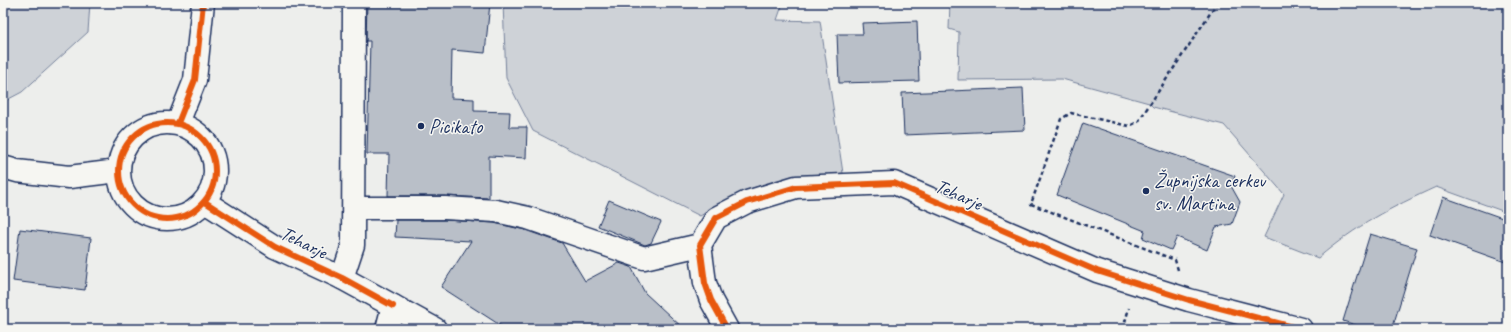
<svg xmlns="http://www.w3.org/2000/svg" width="1511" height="332" font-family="Caveat,sans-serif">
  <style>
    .green { fill: #ced2d7; stroke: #74809a }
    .building { fill: #b9bfc8; stroke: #1b2f5e }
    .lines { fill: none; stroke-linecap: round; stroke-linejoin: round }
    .minor-casing { stroke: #1b2f5e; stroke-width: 25 }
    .major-casing { stroke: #1b2f5e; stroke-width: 25 }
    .path { stroke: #1b2f5e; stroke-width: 2.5; stroke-dasharray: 4 3; stroke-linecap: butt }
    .minor { stroke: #f6f6f2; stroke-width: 22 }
    .major { stroke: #f6f6f2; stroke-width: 22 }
    .cycleway-casing { stroke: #f6f6f2; stroke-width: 8 }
    .cycleway { stroke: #e8590c; stroke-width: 6 }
    .poi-dot { fill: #1b2f5e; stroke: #f6f6f2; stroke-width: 1.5 }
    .labels { text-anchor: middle; stroke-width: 3; stroke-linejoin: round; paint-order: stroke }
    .poi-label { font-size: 20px; fill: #1b2f5e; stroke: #f6f6f2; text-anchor: start }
    .street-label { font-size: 20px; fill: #1b2f5e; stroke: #f6f6f2 }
  </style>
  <rect width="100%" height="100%" fill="#edeeec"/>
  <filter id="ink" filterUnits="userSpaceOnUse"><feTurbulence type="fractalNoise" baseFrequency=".025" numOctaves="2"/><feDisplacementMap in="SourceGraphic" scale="8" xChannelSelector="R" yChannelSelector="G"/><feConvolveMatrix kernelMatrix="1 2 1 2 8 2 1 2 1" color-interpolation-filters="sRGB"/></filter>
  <g filter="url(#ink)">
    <!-- green -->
    <path class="green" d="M 3,3 L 90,3 L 88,32 L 22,92 L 3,102 Z
      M 503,3 L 783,3 L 777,20 L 820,21 L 843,173 L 759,186 L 737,194 L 700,216 L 533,131 L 506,78 Z
      M 950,3 L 1508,3 L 1508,213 L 1436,187 C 1390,208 1357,225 1318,258 L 1264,237 L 1284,194 L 1224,125 L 1153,107 L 1149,103 L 1062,79 L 958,80 L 959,32 L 949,29 Z"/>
    <!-- building -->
    <path class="building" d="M 367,3 L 490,3 L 485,53 L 452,50 L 451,98 L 474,99 L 474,111 L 510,112 L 509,127 L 527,127 L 526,158 L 489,156 L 489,198 L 445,196 L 388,196 L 389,154 L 367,154 L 370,41 L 366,41 Z
      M 917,21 L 919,81 L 839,83 L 837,34 L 863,34 L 862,23 Z
      M 1023,88 L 1025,130 L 904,135 L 902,93 Z
      M 1083,123 L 1235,176 L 1231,186 L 1240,202 L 1232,224 L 1216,227 L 1207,250 L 1177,237 L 1171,250 L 1143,238 L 1145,231 L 1057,195 Z
      M 1443,197 L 1508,220 L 1508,263 L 1430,235 Z
      M 609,200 L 661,222 L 651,243 L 645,245 L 598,226 Z
      M 396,220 L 445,220 L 494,223 L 525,230 L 562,243 L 585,281 L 619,263 L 631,267 L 645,293 L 684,329 L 506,329 L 441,287 L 471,241 L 395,237 Z
      M 20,229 L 91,238 L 85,290 L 13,281 Z
      M 1370,234 L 1417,248 L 1392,329 L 1368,329 L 1343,321 Z"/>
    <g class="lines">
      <defs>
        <path id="minor" d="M 3,167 L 17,171 L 69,177 L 118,171
          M 354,208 L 445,208 L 496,211 L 528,218 L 644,258 L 700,245
          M 342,278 L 353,245 L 354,3
          M 387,329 L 393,306
          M 727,329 L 711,300 L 705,283 L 700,245 L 716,218 L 747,202 L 796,187 L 894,183 L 1097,271 L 1189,300 L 1301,329"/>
        <path id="major" d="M119 171a48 48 0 1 1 96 0a48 48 0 1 1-96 0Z
          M 178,123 L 195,80 L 203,3
          M 205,202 L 275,247 L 342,278 L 435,329"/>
      </defs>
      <!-- minor casing -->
      <use href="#minor" class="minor-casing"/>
      <!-- major casing -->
      <use href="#major" class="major-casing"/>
      <!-- path -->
      <path class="path" d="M 1178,270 L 1175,260 L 1031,204 L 1061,119 L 1071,113 L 1129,126 L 1138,122 L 1217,3
        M 1123,329 L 1129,308"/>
      <!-- minor -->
      <use href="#minor" class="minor"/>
      <!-- major -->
      <use href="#major" class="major"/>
      <defs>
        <path id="cycleway" d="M119 171a48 48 0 1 1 96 0a48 48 0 1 1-96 0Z
          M 178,123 L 195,80 L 203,3
          M 205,202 L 275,247 L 342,278 L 393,306
          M 727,329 L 711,300 L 705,283 L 700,245 L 716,218 L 747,202 L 796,187 L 894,183 L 1097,271 L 1189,300 L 1301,329"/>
      </defs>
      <!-- cycleway casing -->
      <use href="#cycleway" class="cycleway-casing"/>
      <!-- cycleway -->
      <use href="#cycleway" class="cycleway"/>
    </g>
  </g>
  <!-- markers -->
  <g class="poi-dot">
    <circle cx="421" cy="126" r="4"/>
    <circle cx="1146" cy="191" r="4"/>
  </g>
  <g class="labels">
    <!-- poi labels -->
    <g class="poi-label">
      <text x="429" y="133">Picikato</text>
      <text x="1154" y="187">Župnijska cerkev<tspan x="1154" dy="23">sv. Martina</tspan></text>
    </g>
    <!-- street labels -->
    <g class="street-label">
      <text transform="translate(959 194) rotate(24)" y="7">Teharje</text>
      <text transform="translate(304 242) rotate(26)" y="7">Teharje</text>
    </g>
  </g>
  <!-- margin -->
  <rect width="1511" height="332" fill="none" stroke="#f6f6f2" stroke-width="16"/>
  <rect x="8" y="8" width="1495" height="316" fill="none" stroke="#1b2f5e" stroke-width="1.5" filter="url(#ink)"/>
</svg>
